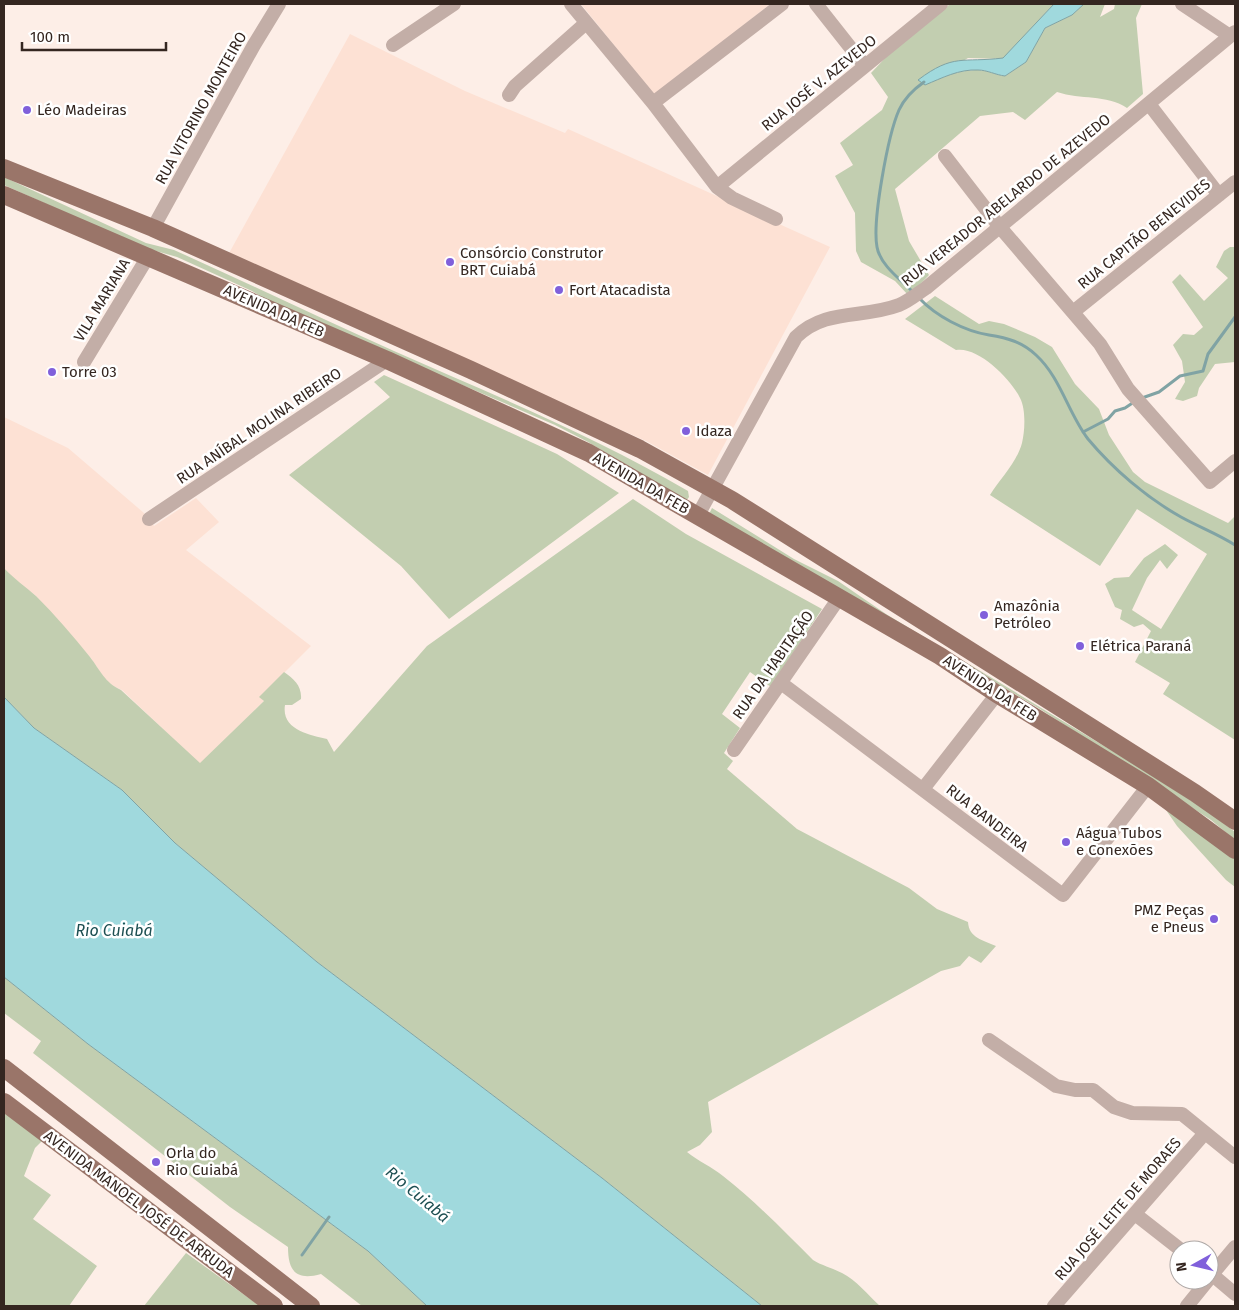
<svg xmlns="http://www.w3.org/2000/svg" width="1239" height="1310" font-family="'Fira Sans',sans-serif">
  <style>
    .built { fill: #fde1d4 }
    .green { fill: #c2ceb0 }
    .water { fill: #a0d9dd; stroke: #80a3a4 }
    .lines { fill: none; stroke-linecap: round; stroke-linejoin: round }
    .stream { stroke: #80a3a4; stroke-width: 3 }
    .minor { stroke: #c3aea7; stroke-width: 14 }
    .major { stroke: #9a7569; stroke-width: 18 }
    .poi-dot { fill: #8060db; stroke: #fff; stroke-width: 2 }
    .labels { text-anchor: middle; stroke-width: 5; stroke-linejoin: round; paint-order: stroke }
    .street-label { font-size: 15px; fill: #342620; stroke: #fff }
    .poi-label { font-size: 15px; fill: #342620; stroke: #fff; text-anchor: start }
    .water-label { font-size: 16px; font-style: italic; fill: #1d4f52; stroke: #fff }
  </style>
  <rect width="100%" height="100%" fill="#fdeee7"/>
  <!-- built -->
  <path class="built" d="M 581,4 L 770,4 L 655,96 Z
    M 350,34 L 465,91 L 565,133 L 568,129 L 830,247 L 708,475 L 646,441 L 228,255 Z
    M 4,417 L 68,448 L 144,513 L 154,526 L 196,498 L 219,522 L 186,550 L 311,646 L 260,697 L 264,701 L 200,764 L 122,690 L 113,686 L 104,678 L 91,658 L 35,595 L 16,582 L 4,568 Z"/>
  <!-- green -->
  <path class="green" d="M 950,4 L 1054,4 L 1003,59 L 968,58 L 924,85 C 942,78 959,69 978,70 C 987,70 996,75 1005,76 L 1026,62 L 1045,28 L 1072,15 L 1084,4 L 1105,4 L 1100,17 L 1114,9 L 1115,4 L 1142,4 L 1136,18 L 1143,94 L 1127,108 C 1106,94 1081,100 1057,92 L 1025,120 L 1013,112 L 980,116 L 895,189 L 909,241 L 929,275 L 909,296 L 895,281 L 861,262 L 856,251 L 855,213 L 835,176 L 853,165 L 840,143 L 882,110 L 888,97 L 871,73 L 890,53 Z
    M 4,177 L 146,243 L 174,250 C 248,283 320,318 394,351 C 494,395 594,436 688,491 L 689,497 L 686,501 L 588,442 L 555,425 L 272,303 L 252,291 L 177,257 L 142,247 L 4,185 Z
    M 1230,247 L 1235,247 L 1235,362 L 1215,364 L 1199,388 L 1197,396 L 1183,401 L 1175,399 L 1185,382 L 1182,361 L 1173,345 L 1183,334 L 1194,335 L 1203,327 L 1172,282 L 1180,274 L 1204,301 L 1228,278 L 1216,267 L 1224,251 Z
    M 935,296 L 979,324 L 989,321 L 1004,324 L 1035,337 L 1052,347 L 1075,384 L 1099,409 L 1109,435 L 1133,472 L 1145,482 L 1228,523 L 1235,516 L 1235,740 L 1163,694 L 1170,683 L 1135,662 L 1151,631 L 1143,624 L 1134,627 L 1120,619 L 1122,610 L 1115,607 L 1105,584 L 1114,578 L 1129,577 L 1144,558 L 1165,544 L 1178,555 L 1167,569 L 1160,560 L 1147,578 L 1132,610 L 1161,629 L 1207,554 L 1137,509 L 1100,566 L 990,495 C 1000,479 1017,462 1022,443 C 1025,431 1026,409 1020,398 C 1011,379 978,346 956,350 L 905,319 Z
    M 384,375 L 557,454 L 619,493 L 449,619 L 401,566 L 289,475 L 390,397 L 374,382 Z
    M 633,499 L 686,534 L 822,609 L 771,687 L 750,672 L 722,714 L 740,728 L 724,753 L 733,761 L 727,769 L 797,829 L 909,888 L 937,909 L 968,922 C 969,938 983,940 996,946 L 981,963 L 969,956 L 960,966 L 941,971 L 708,1102 L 712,1132 L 700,1145 L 687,1152 C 698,1161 712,1167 723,1176 C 755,1201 784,1231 813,1260 C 823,1266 832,1268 842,1273 C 856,1280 868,1295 880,1306 L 762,1306 L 602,1178 L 317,962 L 175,843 L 122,790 L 34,728 L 4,697 L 4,568 C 14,579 25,586 36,596 C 55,615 73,636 90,657 C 100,670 105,683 121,690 L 200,763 L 264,701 L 259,697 L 284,672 C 294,679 302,686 301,699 L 292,705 L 285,705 C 281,730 310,735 327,739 L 334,752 L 427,646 Z
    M 712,508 L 794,559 L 838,581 L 886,614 L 1129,761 L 1206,810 L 1235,832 L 1235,840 L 1211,820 L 1040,709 L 709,514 Z
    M 1166,810 L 1235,857 L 1235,887 L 1226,880 L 1177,826 Z
    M 4,977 L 88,1044 L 368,1251 L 427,1306 L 362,1306 L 321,1274 C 296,1281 288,1271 288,1247 L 230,1207 L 33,1053 L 41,1041 L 4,1013 Z
    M 4,1111 L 43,1140 L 35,1148 L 24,1176 L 51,1195 L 33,1219 L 97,1266 L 69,1306 L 4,1306 Z
    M 186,1253 L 260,1306 L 144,1306 Z"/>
  <!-- water -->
  <path class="water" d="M 1054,4 L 1084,4 L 1072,15 L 1045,28 L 1026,62 L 1005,76 C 996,75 987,70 978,70 C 959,69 942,78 925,85 L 918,80 C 954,53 962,63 1003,58 Z
    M 4,697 L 34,728 L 122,790 L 175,843 L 317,962 L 602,1178 L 762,1306 L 427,1306 L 368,1251 L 88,1044 L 4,977 Z"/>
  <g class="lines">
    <!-- stream -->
    <path class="stream" d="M 913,292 C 901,280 880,265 877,247 C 872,221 888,135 899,110 C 904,99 914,89 924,82
      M 919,298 C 936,316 964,331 989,335 C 1008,338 1022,342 1036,355 C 1061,378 1068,413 1088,439 C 1113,469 1147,498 1181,517 C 1199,527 1218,534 1235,545
      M 1142,398 L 1159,392 L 1180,376 L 1203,371 L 1208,354 L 1235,317
      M 1083,432 L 1108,419 L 1115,411 L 1125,408 L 1134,402
      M 302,1255 L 329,1217"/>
    <!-- minor -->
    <path class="minor" d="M 571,4 L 653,103 L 717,187 L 732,198 L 776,219
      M 816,4 L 865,66
      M 1182,4 L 1230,36
      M 393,45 L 454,4
      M 509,95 L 515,86 L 586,23
      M 653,103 L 782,4
      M 1149,104 L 1219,195
      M 945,156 L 999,226 L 1100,344 L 1128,389 L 1210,482 L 1235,461
      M 717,187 L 941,4
      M 153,228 L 254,45 L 279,4
      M 1073,312 L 1235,182
      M 84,362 L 149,255
      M 698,515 L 796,337 C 826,308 862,319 899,305 C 909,301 917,294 926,288 L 1235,32
      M 149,519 L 387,360
      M 781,683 L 1063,895 L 1148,786
      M 734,750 L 839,598
      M 923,789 L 997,694
      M 989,1040 L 1056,1086 L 1075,1090 L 1093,1090 L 1114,1107 L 1132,1113 L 1182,1114 L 1235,1157
      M 1135,1214 L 1181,1250
      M 1209,1272 L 1235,1294
      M 1209,1278 L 1235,1247
      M 1054,1306 L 1205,1133
      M 1187,1306 L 1208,1280"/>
    <!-- major -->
    <path class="major" d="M 4,168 L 153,228 L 471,370 L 640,449 L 732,500 L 1195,793 L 1235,821
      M 4,195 L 387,360 L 589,453 L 940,656 L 997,694 L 1148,786 L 1235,850
      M 4,1068 L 311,1306
      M 4,1102 L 274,1306"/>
  </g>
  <!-- markers -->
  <g class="poi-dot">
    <circle cx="27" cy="110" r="5"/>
    <circle cx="450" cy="262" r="5"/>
    <circle cx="559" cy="290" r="5"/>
    <circle cx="52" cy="372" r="5"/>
    <circle cx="686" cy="431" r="5"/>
    <circle cx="984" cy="615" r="5"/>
    <circle cx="1080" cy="646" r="5"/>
    <circle cx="1066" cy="842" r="5"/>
    <circle cx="1214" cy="919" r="5"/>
    <circle cx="156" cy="1162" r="5"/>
  </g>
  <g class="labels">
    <!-- street labels -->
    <g class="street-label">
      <text transform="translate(819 83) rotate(-39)" y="5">RUA JOSÉ V. AZEVEDO</text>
      <text transform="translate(201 108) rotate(-61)" y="5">RUA VITORINO MONTEIRO</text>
      <text transform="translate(1006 200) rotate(-39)" y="5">RUA VEREADOR ABELARDO DE AZEVEDO</text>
      <text transform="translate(1144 234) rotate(-39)" y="5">RUA CAPITÃO BENEVIDES</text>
      <text transform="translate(102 300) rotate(-59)" y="5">VILA MARIANA</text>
      <text transform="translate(274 311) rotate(24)" y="5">AVENIDA DA FEB</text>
      <text transform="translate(259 426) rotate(-34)" y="5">RUA ANÍBAL MOLINA RIBEIRO</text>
      <text transform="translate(641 483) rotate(30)" y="5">AVENIDA DA FEB</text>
      <text transform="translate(773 665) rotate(-55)" y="5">RUA DA HABITAÇÃO</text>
      <text transform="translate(990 688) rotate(33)" y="5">AVENIDA DA FEB</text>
      <text transform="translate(987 818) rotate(38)" y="5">RUA BANDEIRA</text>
      <text transform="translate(139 1204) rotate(37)" y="5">AVENIDA MANOEL JOSÉ DE ARRUDA</text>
      <text transform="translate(1118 1209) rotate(-49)" y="5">RUA JOSÉ LEITE DE MORAES</text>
    </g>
    <!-- poi labels -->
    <g class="poi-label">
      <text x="37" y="115">Léo Madeiras</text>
      <text x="460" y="258">Consórcio Construtor<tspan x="460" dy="17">BRT Cuiabá</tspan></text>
      <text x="569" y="295">Fort Atacadista</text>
      <text x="62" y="377">Torre 03</text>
      <text x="696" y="436">Idaza</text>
      <text x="994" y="611">Amazônia<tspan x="994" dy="17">Petróleo</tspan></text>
      <text x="1090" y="651">Elétrica Paraná</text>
      <text x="1076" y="838">Aágua Tubos<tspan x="1076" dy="17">e Conexões</tspan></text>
      <text x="1204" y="915" text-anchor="end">PMZ Peças<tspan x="1204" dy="17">e Pneus</tspan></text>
      <text x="166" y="1158">Orla do<tspan x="166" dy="17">Rio Cuiabá</tspan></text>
    </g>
    <!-- water labels -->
    <g class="water-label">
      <text x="114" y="936">Rio Cuiabá</text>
      <text transform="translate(418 1194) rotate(40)" y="6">Rio Cuiabá</text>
    </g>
  </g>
  <!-- border -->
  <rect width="1239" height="1310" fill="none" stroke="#342620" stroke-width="10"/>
  <!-- north arrow -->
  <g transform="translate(1194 1265) rotate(262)"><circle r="24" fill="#ffffff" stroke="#aea8a6"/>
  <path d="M0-4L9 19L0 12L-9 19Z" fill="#8060db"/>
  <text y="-8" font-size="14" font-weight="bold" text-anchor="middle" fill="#342620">N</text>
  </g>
  <!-- scale -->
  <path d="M22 42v8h144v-8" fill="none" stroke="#342620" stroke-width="2.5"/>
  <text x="30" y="42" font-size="15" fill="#342620" stroke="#ffffff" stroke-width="4" paint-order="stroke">100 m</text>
</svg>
